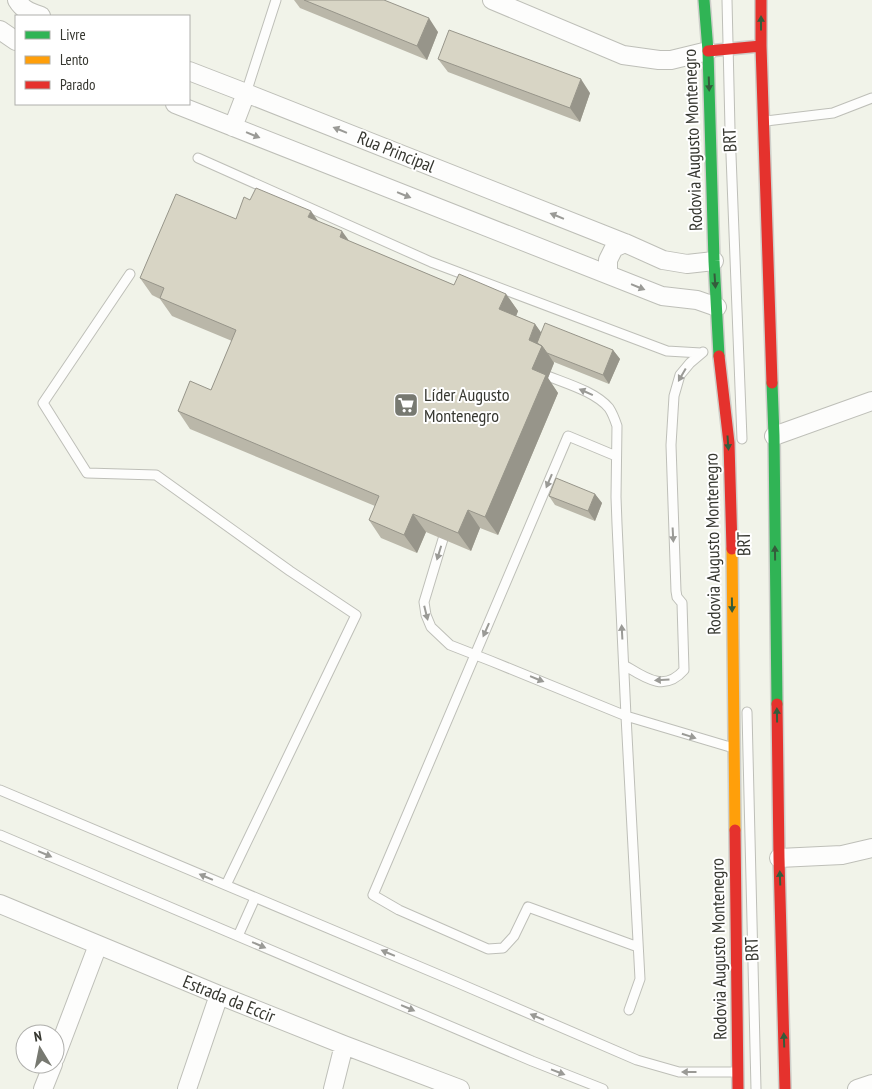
<svg xmlns="http://www.w3.org/2000/svg" width="872" height="1089" font-family="'PT Sans Narrow',sans-serif">
  <style>
    .lines { fill: none; stroke-linecap: round; stroke-linejoin: round }
    .lane-casing { stroke: #bebfb8; stroke-width: 11 }
    .street-casing { stroke: #bebfb8; stroke-width: 20 }
    .fast-casing { stroke: #cecfca; stroke-width: 14 }
    .slow-casing { stroke: #cecfca; stroke-width: 14 }
    .jam-casing { stroke: #cecfca; stroke-width: 14 }
    .lane { stroke: #fdfdfc; stroke-width: 9 }
    .street { stroke: #fdfdfc; stroke-width: 18 }
    .fast { stroke: #30b455; stroke-width: 11 }
    .slow { stroke: #ff9f0a; stroke-width: 11 }
    .jam { stroke: #e5322d; stroke-width: 11 }
    .wall { fill: #bab7a9 }
    .shaded-wall { fill: #97958a }
    .building { fill: #d8d5c5; stroke: #97958a }
    .oneway { fill: #345c3b }
    .oneway2 { fill: #9a9a96 }
    .labels { text-anchor: middle; stroke-width: 4; stroke-linejoin: round; paint-order: stroke }
    .street-label { font-size: 18px; fill: #363730; stroke: #fff }
    .poi-label { font-size: 18px; fill: #363730; stroke: #fff; text-anchor: start }
  </style>
  <rect width="100%" height="100%" fill="#f1f3e9"/>
  <g class="lines">
    <defs>
      <path id="lane" d="M 727,0 L 730,129 L 742,439
        M 246,93 L 276,0
        M 766,121 L 833,113 L 872,98
        M 198,158 L 431,262 L 667,351 L 701,353
        M 130,274 L 43,403 L 87,473 L 156,475 L 290,571 L 356,615 L 226,885
        M 538,372 C 560,382 594,390 609,408 C 613,414 615,420 617,426 L 616,497 L 617,524 L 626,716 L 640,979 L 629,1010
        M 616,456 L 568,436 L 373,895 L 399,910 L 488,949 L 503,948 L 514,936 L 528,907 L 638,947
        M 446,529 L 424,602 L 426,615 L 431,627 L 450,645 L 491,661 L 626,716 L 730,747
        M 624,665 C 644,677 664,693 684,670 L 682,603 L 677,597 L 676,591 L 671,445 L 674,396 L 680,375 L 690,363 L 703,352
        M 747,712 L 756,1089
        M 0,790 L 456,982 L 637,1060 L 679,1072 L 735,1072
        M 0,835 L 532,1061 L 603,1089
        M 238,936 L 255,898"/>
      <path id="street" d="M 17,0 C 23,10 30,12 41,16
        M 492,0 L 623,55 L 659,60 L 671,60 L 708,51
        M 0,30 L 16,41
        M 189,71 L 246,93 L 625,243 L 663,260 L 687,264 L 714,261
        M 175,104 L 662,296 L 697,300 L 717,307
        M 233,127 L 246,93
        M 608,274 L 608,260 L 614,248 L 625,243
        M 774,436 L 872,401
        M 779,858 L 842,855 L 872,848
        M 0,904 L 219,995 L 344,1045 L 460,1089
        M 55,1058 L 98,945
        M 43,1089 L 53,1064
        M 187,1089 L 219,995
        M 333,1089 L 344,1045
        M 857,1089 L 872,1084"/>
      <path id="fast" d="M 704,0 L 708,51 L 714,261 L 719,356
        M 772,383 L 774,436 L 777,704"/>
      <path id="slow" d="M 732,549 L 735,830"/>
      <path id="jam" d="M 761,0 L 761,46 L 772,383
        M 708,51 L 761,46
        M 719,356 L 729,443 L 732,549
        M 777,704 L 779,858 L 785,1089
        M 735,830 L 738,1089"/>
    </defs>
    <!-- lane casing -->
    <use href="#lane" class="lane-casing"/>
    <!-- street casing -->
    <use href="#street" class="street-casing"/>
    <!-- fast casing -->
    <use href="#fast" class="fast-casing"/>
    <!-- slow casing -->
    <use href="#slow" class="slow-casing"/>
    <!-- jam casing -->
    <use href="#jam" class="jam-casing"/>
    <!-- lane -->
    <use href="#lane" class="lane"/>
    <!-- street -->
    <use href="#street" class="street"/>
    <!-- fast -->
    <use href="#fast" class="fast"/>
    <!-- slow -->
    <use href="#slow" class="slow"/>
    <!-- jam -->
    <use href="#jam" class="jam"/>
  </g>
  <!-- wall -->
  <path class="wall" d="M 294,0 L 384,0 L 438,32 L 427,60 L 300,8 Z
    M 438,59 L 590,93 L 580,122 L 448,72 Z
    M 250,200 L 318,221 L 349,241 L 454,285 L 506,294 L 518,311 L 516,316 L 535,324 L 541,333 L 613,350 L 620,359 L 609,384 L 554,362 L 554,363 L 548,378 L 558,393 L 498,535 L 480,528 L 471,551 L 426,532 L 417,553 L 381,538 L 369,520 L 375,506 L 190,429 L 178,411 L 211,390 L 232,341 L 172,316 L 160,299 L 152,295 L 140,278 L 236,219 Z
    M 595,494 L 602,503 L 595,521 L 555,505 L 549,496 Z"/>
  <!-- shaded-wall -->
  <path class="shaded-wall" d="M 429,18 L 438,32 L 427,60 L 417,46 Z
    M 581,79 L 590,93 L 580,122 L 570,108 Z
    M 311,211 L 323,228 L 308,217 Z
    M 342,231 L 355,249 L 340,237 Z
    M 506,294 L 518,311 L 512,327 L 499,309 Z
    M 535,324 L 548,342 L 545,349 L 554,363 L 548,378 L 558,393 L 498,535 L 485,517 L 532,369 L 529,340 Z
    M 613,350 L 620,359 L 609,384 L 603,375 Z
    M 595,494 L 602,503 L 595,521 L 588,511 Z
    M 468,510 L 480,528 L 471,551 L 458,533 Z
    M 413,514 L 426,532 L 417,553 L 404,535 Z"/>
  <!-- building -->
  <path class="building" d="M 304,0 L 384,0 L 429,18 L 417,46 Z
    M 449,30 L 581,79 L 570,108 L 438,59 Z
    M 256,188 L 311,211 L 308,217 L 342,231 L 340,237 L 454,285 L 459,274 L 506,294 L 499,309 L 535,324 L 529,340 L 542,346 L 532,369 L 546,375 L 485,517 L 468,510 L 458,533 L 413,514 L 404,535 L 369,520 L 379,496 L 178,411 L 190,381 L 211,390 L 236,330 L 160,298 L 164,288 L 140,278 L 176,194 L 236,219 L 244,197 L 250,200 Z
    M 545,323 L 613,350 L 603,375 L 547,353 L 542,346 L 537,343 Z
    M 556,478 L 595,494 L 588,511 L 549,496 Z"/>
  <!-- one-way arrows -->
  <defs><path id="oneway-solid" d="M-6-.8H1V-3.2L6.5 0L1 3.2V.8H-6Z" transform="scale(1.25)"/></defs>
  <g class="oneway">
    <use href="#oneway-solid" transform="translate(761 23) rotate(-90)"/>
    <use href="#oneway-solid" transform="translate(709 84) rotate(88)"/>
    <use href="#oneway-solid" transform="translate(715 281) rotate(86)"/>
    <use href="#oneway-solid" transform="translate(728 443) rotate(86)"/>
    <use href="#oneway-solid" transform="translate(775 553) rotate(-91)"/>
    <use href="#oneway-solid" transform="translate(732 605) rotate(89)"/>
    <use href="#oneway-solid" transform="translate(777 715) rotate(-91)"/>
    <use href="#oneway-solid" transform="translate(780 878) rotate(-92)"/>
    <use href="#oneway-solid" transform="translate(784 1040) rotate(-92)"/>
  </g>
  <g class="oneway2">
    <use href="#oneway-solid" transform="translate(340 130) rotate(-158)"/>
    <use href="#oneway-solid" transform="translate(253 135) rotate(22)"/>
    <use href="#oneway-solid" transform="translate(404 195) rotate(22)"/>
    <use href="#oneway-solid" transform="translate(557 216) rotate(-158)"/>
    <use href="#oneway-solid" transform="translate(638 287) rotate(22)"/>
    <use href="#oneway-solid" transform="translate(682 375) rotate(120)"/>
    <use href="#oneway-solid" transform="translate(586 392) rotate(-156)"/>
    <use href="#oneway-solid" transform="translate(549 481) rotate(113)"/>
    <use href="#oneway-solid" transform="translate(673 535) rotate(87)"/>
    <use href="#oneway-solid" transform="translate(439 553) rotate(107)"/>
    <use href="#oneway-solid" transform="translate(426 613) rotate(76)"/>
    <use href="#oneway-solid" transform="translate(486 630) rotate(114)"/>
    <use href="#oneway-solid" transform="translate(622 632) rotate(-93)"/>
    <use href="#oneway-solid" transform="translate(537 679) rotate(22)"/>
    <use href="#oneway-solid" transform="translate(662 680) rotate(177)"/>
    <use href="#oneway-solid" transform="translate(689 736) rotate(18)"/>
    <use href="#oneway-solid" transform="translate(45 854) rotate(23)"/>
    <use href="#oneway-solid" transform="translate(206 877) rotate(-157)"/>
    <use href="#oneway-solid" transform="translate(259 945) rotate(23)"/>
    <use href="#oneway-solid" transform="translate(388 953) rotate(-157)"/>
    <use href="#oneway-solid" transform="translate(408 1008) rotate(23)"/>
    <use href="#oneway-solid" transform="translate(537 1017) rotate(-157)"/>
    <use href="#oneway-solid" transform="translate(558 1072) rotate(21)"/>
    <use href="#oneway-solid" transform="translate(689 1072) rotate(180)"/>
  </g>
  <!-- icons -->
  <defs>
    <symbol id="supermarket-square" viewBox="-11 -11 22 22"><rect x="-9" y="-9" width="18" height="18" rx="4" fill="#777971" stroke="#fff"/><path d="M-6-5.5h2.5l.6 2H6L4.5 2H-2.5L-4.4-4H-6ZM-1.5 3.2a1.3 1.3 0 1 0 .1 0ZM3 3.2a1.3 1.3 0 1 0 .1 0Z" fill="#fff"/></symbol>
  </defs>
  <g fill-rule="evenodd">
    <use href="#supermarket-square" x="392" y="391" width="28" height="28"/>
  </g>
  <g class="labels">
    <!-- street labels -->
    <g class="street-label">
      <text transform="translate(693 140) rotate(-92)" y="6">Rodovia Augusto Montenegro</text>
      <text transform="translate(730 140) rotate(-92)" y="6">BRT</text>
      <text transform="translate(396 152) rotate(22)" y="6">Rua Principal</text>
      <text transform="translate(713 544) rotate(-91)" y="6">Rodovia Augusto Montenegro</text>
      <text transform="translate(744 544) rotate(-91)" y="6">BRT</text>
      <text transform="translate(719 949) rotate(-91)" y="6">Rodovia Augusto Montenegro</text>
      <text transform="translate(752 949) rotate(-92)" y="6">BRT</text>
      <text transform="translate(229 999) rotate(22)" y="6">Estrada da Eccir</text>
    </g>
    <!-- poi labels -->
    <g class="poi-label">
      <text x="424" y="401">Líder Augusto<tspan x="424" dy="21">Montenegro</tspan></text>
    </g>
  </g>
  <!-- legend -->
  <rect x="15" y="15" width="175" height="90" fill="#ffffff" stroke="#afafac"/>
  <rect x="25" y="31" width="25" height="8" fill="#30b455" stroke="#afafac"/>
  <text x="60" y="40" font-size="15" fill="#363730">Livre</text>
  <rect x="25" y="56" width="25" height="8" fill="#ff9f0a" stroke="#afafac"/>
  <text x="60" y="65" font-size="15" fill="#363730">Lento</text>
  <rect x="25" y="81" width="25" height="8" fill="#e5322d" stroke="#afafac"/>
  <text x="60" y="90" font-size="15" fill="#363730">Parado</text>
  <!-- north arrow -->
  <g transform="translate(40 1049) rotate(350)"><circle r="24" fill="#ffffff" stroke="#afafac"/>
  <path d="M0-4L9 19L0 12L-9 19Z" fill="#777971"/>
  <text y="-8" font-size="14" font-weight="bold" text-anchor="middle" fill="#363730">N</text>
  </g>
</svg>
